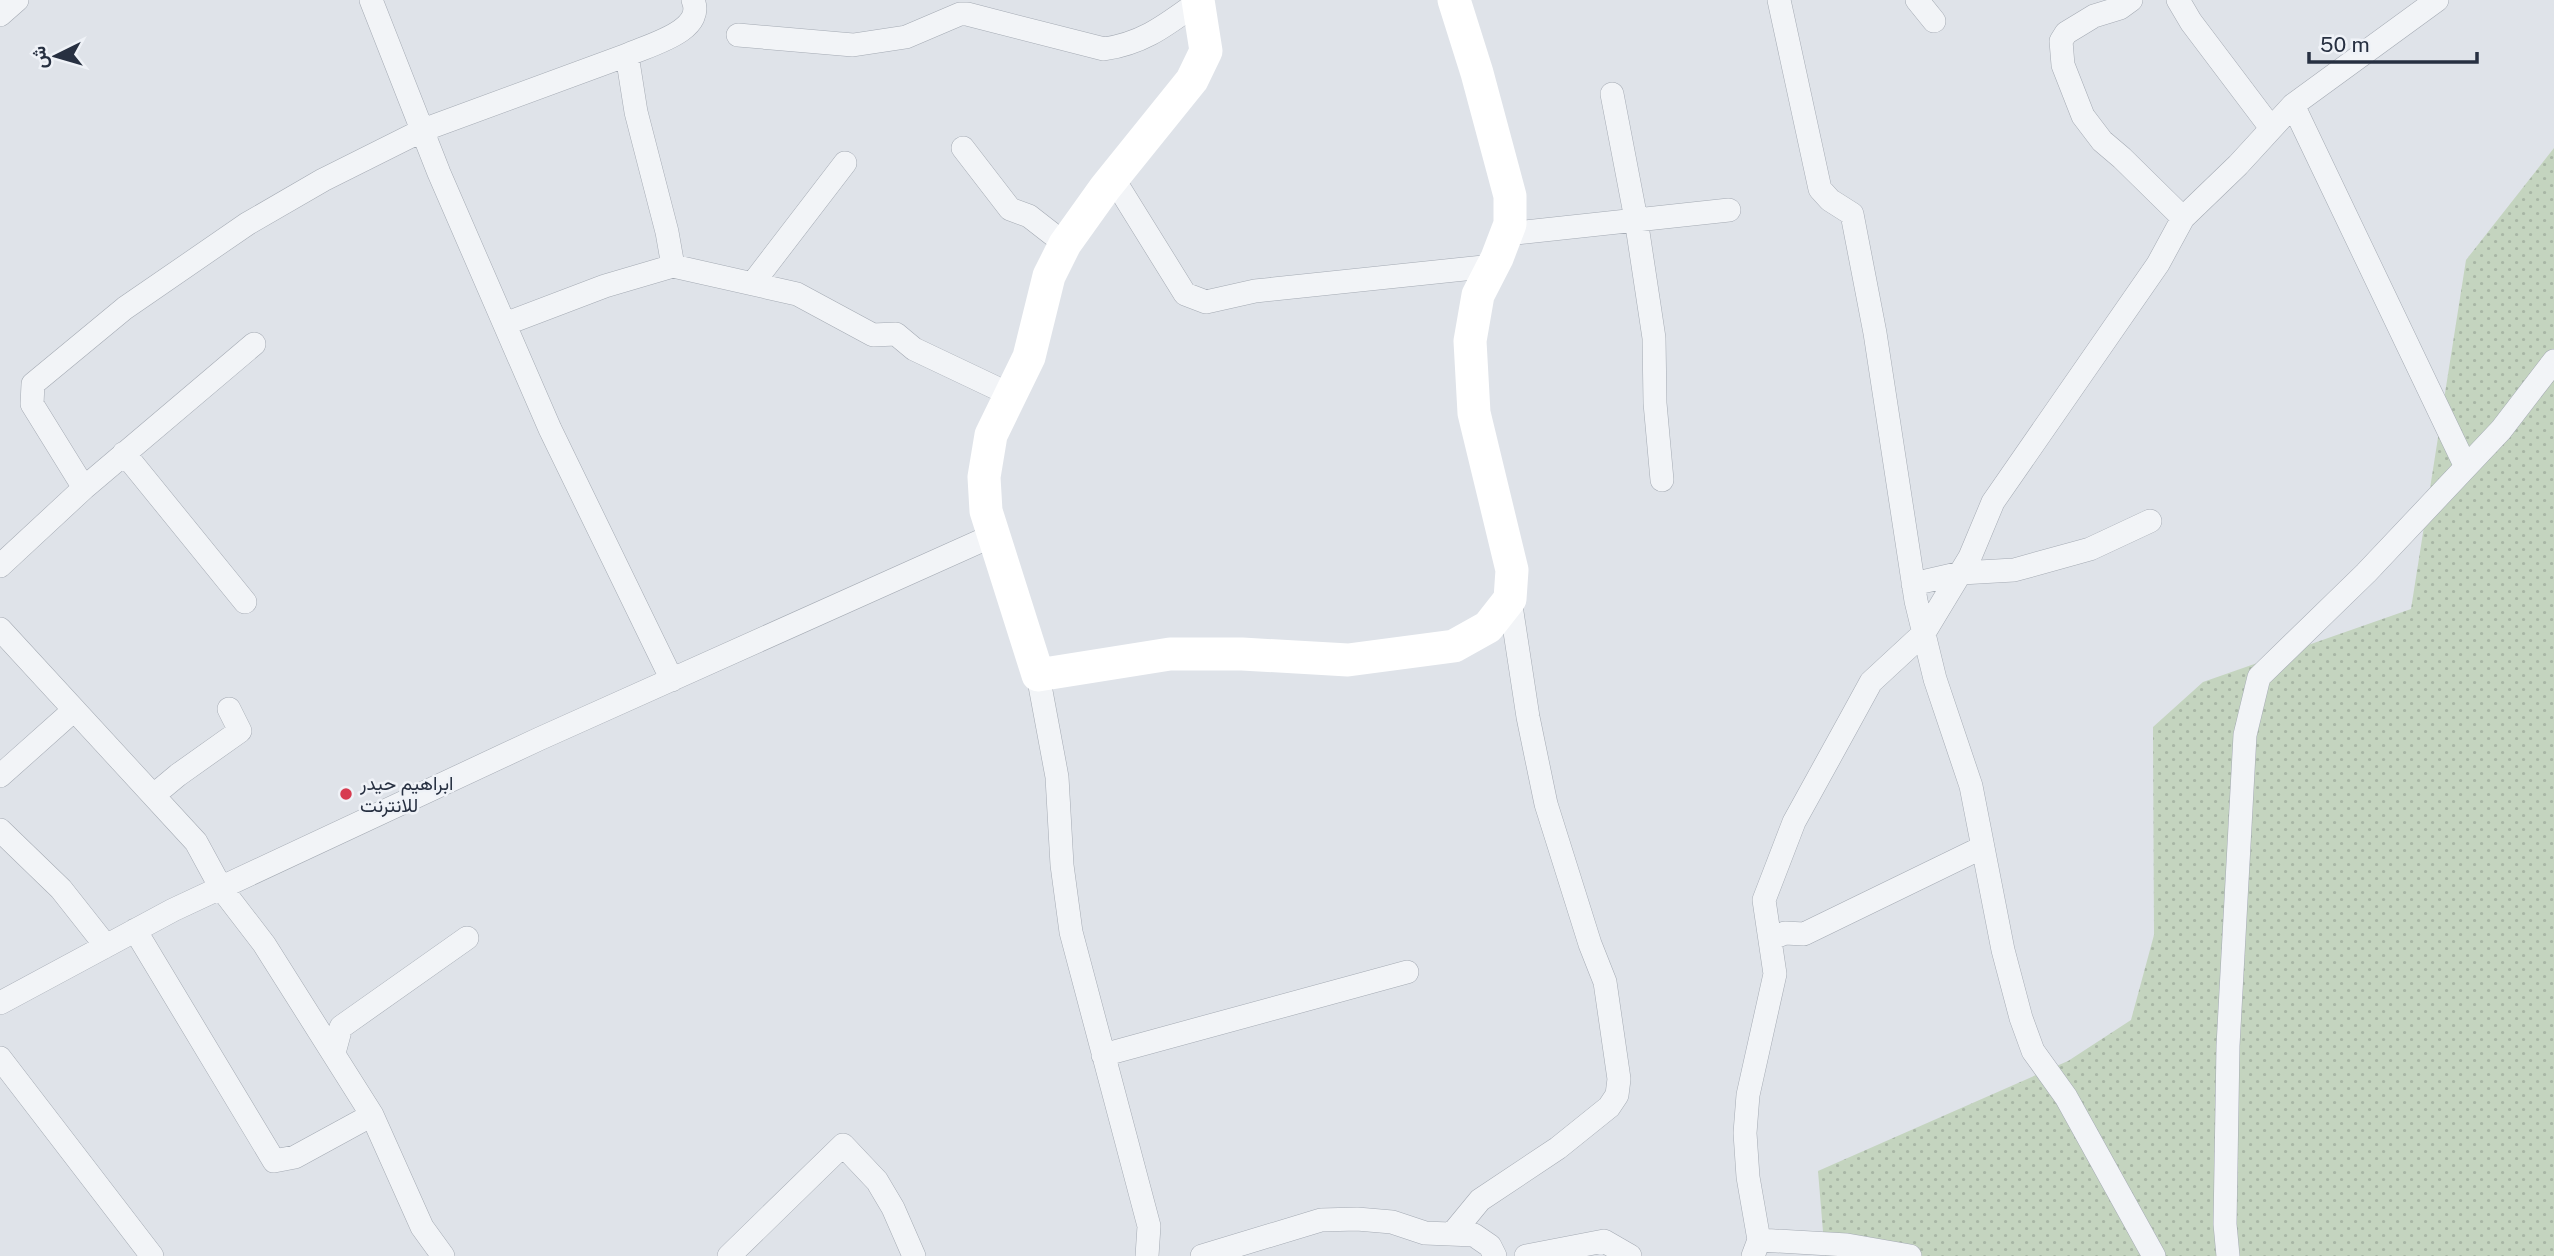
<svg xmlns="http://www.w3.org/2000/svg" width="2554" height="1256" font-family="'Public Sans',Vazirmatn,sans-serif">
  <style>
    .grass { fill: url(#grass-dots) }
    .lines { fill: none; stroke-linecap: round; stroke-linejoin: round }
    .street-casing { stroke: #a4aab3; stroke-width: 24 }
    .street { stroke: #f2f4f7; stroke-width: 23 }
    .secondary { stroke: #fff; stroke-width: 33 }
    .poi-dot { fill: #d73c50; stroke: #eff2f7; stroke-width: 2.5 }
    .labels { text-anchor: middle; stroke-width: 5; stroke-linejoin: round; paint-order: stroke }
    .poi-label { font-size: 19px; fill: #273041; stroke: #eff2f7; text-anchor: start }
  </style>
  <defs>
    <pattern id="grass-dots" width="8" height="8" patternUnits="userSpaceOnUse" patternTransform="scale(1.75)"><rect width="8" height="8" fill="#c4d4bf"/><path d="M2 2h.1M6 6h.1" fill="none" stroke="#a8b6a5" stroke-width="1.8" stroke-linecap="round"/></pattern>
  </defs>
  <rect width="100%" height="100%" fill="#dfe3e9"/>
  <!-- grass -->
  <path class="grass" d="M 2554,148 L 2554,1256 L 1825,1256 L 1818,1171 L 2068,1061 L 2131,1020 L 2154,935 L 2153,727 L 2203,682 L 2411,609 L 2466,260 Z"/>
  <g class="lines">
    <defs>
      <path id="street" d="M 371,0 L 439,173 L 550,429 L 672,680
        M 1779,0 L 1820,189 L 1830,200 L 1852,214 L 1875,333 L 1916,601 L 1935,679 L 1971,786 L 2003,950 L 2021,1018 L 2033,1051 L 2066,1097 L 2154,1256
        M 1917,0 L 1934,21
        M 2131,0 L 2120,8 L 2094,16 L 2066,33 L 2061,41 L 2063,65 L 2083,116 L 2102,141 L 2122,158 L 2183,218
        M 2178,0 L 2191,22 L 2271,128
        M 0,15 L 17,0
        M 738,35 L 853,45 L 906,37 L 960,14 L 967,14 L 1104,49 C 1144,43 1166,25 1198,2
        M 1612,94 L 1636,219 L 1654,338 L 1655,403 L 1662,480
        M 2293,105 L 2466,467
        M 963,148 L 1010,209 L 1029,216 L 1065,244
        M 1113,178 L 1185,294 L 1206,302 L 1255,291 L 1493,266
        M 1506,234 L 1729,210
        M 673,266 L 667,232 L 636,112 L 627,55 C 649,45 706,31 693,0
        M 753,283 L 845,163
        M 505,324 L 605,286 L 673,266 L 797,294 L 873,335 L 896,334 L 914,349 L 1011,395
        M 124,453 L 245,602
        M 84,488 L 32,404 L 33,384 L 125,308 L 247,224 L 323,180 L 423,130 L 627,55
        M 0,566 L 84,488 L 254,344
        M 1913,584 L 1961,573 L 2014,570 L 2090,549 L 2150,521
        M 0,629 L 196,842 L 221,888 L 264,944 L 372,1115 L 422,1227 L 443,1256
        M 1038,675 L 1057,777 L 1062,865 L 1071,932 L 1149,1226 L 1147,1256
        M 0,776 L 74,710
        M 154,795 L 178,775 L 240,731 L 229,709
        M 0,830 L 61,889 L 106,946
        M 135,930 L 274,1161 L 295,1157 L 372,1115
        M 1770,939 L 1785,933 L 1804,934 L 1983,847
        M 0,1003 L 173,910 L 539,739 L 994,535
        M 334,1053 L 341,1027 L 467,938
        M 1103,1055 L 1407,972
        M 0,1058 L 152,1256
        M 1452,1234 L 1480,1200 L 1558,1148 L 1609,1107 L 1617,1095 L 1619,1079 L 1605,982 L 1590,944 L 1546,804 L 1528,717 L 1510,599
        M 1759,1240 L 1847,1245 L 1910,1256
        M 729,1256 L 843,1145 L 877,1181 L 893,1208 L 914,1256
        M 1202,1256 L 1321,1220 L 1357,1219 L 1392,1222 L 1425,1233 L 1474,1235 L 1490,1246 L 1495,1256
        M 1526,1256 L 1604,1241 L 1630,1256
        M 1753,1256 L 1759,1240 L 1748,1177 L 1745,1133 L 1748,1095 L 1775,974 L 1764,900 L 1794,822 L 1848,724 L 1871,682 L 1924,633 L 1970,557 L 1993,502 L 2158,264 L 2183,218 L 2238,165 L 2293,105 L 2437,0
        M 2228,1256 L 2225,1224 L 2228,1046 L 2245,735 L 2259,677 L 2366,573 L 2501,430 L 2554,361"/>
    </defs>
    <!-- street casing -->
    <use href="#street" class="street-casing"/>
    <!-- street -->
    <use href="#street" class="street"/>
    <!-- secondary -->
    <path class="secondary" d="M 1198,0 L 1206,51 L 1192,80 L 1105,188 L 1065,244 L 1049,276 L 1029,357 L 991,435 L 984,477 L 986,511 L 1038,675 L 1170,654 L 1242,654 L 1348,660 L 1454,646 L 1488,627 L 1510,599 L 1512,570 L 1474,413 L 1470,341 L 1478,295 L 1497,258 L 1510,224 L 1510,196 L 1477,73 L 1454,0"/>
  </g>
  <!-- markers -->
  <circle class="poi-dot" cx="346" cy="794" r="7"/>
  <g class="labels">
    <!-- poi labels -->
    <g class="poi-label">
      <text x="360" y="790">ابراهيم حيدر<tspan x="360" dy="22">للانترنت</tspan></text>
    </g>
  </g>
  <!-- north arrow -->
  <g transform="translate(56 56) rotate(265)" stroke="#eff2f7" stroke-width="5" paint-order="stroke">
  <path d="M0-5L12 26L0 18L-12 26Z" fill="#273041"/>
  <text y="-10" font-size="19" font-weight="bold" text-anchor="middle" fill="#273041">ش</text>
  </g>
  <!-- scale -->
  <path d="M2309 52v10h168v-10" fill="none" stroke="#273041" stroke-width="3.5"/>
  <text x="2320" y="52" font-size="21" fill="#273041" stroke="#eff2f7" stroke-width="5" paint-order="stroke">50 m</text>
</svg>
